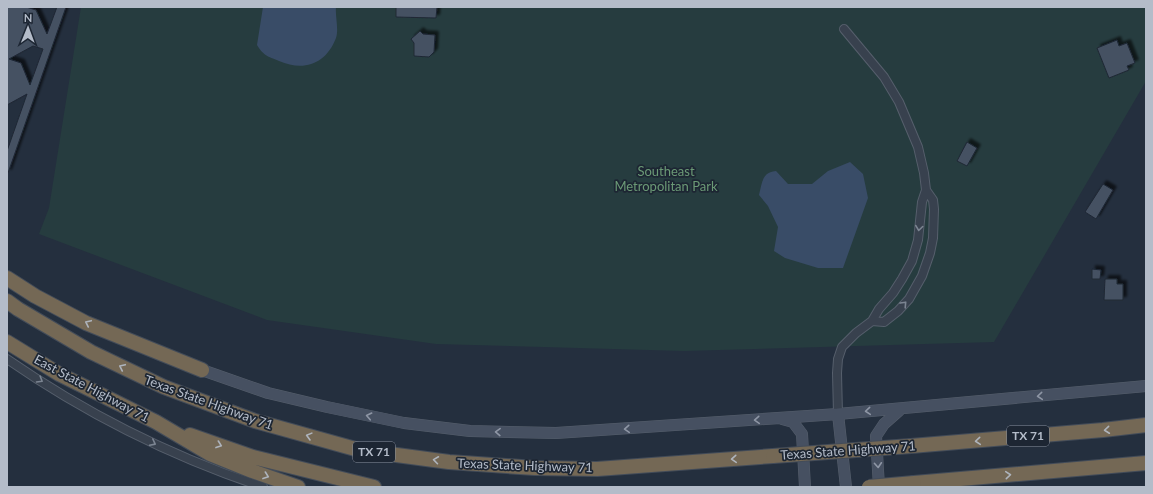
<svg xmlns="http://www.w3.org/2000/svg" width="1153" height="494" font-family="Lato,sans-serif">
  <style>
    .green { fill: #263c3f }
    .water { fill: #394c67 }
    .building { fill: #455162; stroke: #1f2835; fill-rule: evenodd; filter: url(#shadow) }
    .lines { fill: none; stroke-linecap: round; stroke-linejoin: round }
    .street-casing { stroke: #565f6c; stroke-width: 10 }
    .secondary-casing { stroke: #565f6c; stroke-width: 12 }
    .highway-casing { stroke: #434c59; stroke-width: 16 }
    .street { stroke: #38414e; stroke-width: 8 }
    .secondary { stroke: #465061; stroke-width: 11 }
    .highway { stroke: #746855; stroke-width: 14 }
    .highway-bridge-casing { stroke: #434c59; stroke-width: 16; stroke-linecap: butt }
    .highway-bridge { stroke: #746855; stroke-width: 14 }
    .oneway { stroke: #7c8592 }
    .oneway2 { stroke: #aeb4bd }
    .oneway3 { stroke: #8e96a5 }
    .labels { text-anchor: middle; stroke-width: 3.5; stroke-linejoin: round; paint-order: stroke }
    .shield { fill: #1d2633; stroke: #878f9c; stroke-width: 1 }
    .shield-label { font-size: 12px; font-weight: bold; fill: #b4bcc9 }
    .park-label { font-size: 13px; fill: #6b9a76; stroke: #1d2633 }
    .street-label { font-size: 13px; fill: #b4bcc9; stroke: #1d2633 }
  </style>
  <defs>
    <filter id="shadow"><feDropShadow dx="3.5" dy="-3.5" stdDeviation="1" flood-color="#0009"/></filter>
  </defs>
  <rect width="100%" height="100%" fill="#242f3e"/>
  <!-- green -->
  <path class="green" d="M 81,7 L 1146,7 L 1146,81 L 994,342 L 684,351 L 436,344 L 267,320 L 39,234 L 49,208 Z"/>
  <!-- water -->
  <path class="water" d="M 263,7 L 336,7 C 335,16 339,29 336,38 C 326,64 304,72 279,61 C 267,56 264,56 257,45 Z
    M 850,162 L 863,174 L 868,198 L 843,268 L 818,268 L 785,258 L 774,251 L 778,227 L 768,206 L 759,195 C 762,183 762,172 776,171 L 788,184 L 812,184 L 828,171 Z"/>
  <!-- building -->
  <path class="building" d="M 7,7 L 26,7 L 36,10 L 47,34 L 57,7 L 66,7 L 8,173 L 7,173 L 7,151 L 27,94 L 7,105 ZM 33,46 L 43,49 L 30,85 L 21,63 L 9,59 Z
    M 396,7 L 437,7 L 436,18 L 396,17 Z
    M 420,31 L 423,34 L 435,35 L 434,52 L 429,57 L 414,56 L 414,43 L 411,39 Z
    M 1117,40 L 1119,46 L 1127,43 L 1135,63 L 1127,66 L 1129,70 L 1109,78 L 1097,48 Z
    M 967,142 L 977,148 L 967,166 L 957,161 Z
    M 1103,184 L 1113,190 L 1096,219 L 1085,212 Z
    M 1092,269 L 1101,270 L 1100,279 L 1092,279 Z
    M 1105,279 L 1117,279 L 1117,284 L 1123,284 L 1123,300 L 1104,300 Z"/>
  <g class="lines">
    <defs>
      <path id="street" d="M 872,321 L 884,322 L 898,311 L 909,299 L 922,276 L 930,253 L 933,238 L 934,209 L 933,200 L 926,190
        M 7,359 C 85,413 173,457 263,487
        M 838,414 L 837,373 L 838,359 L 842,347 L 856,333 L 872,321 L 879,309 L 893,293 L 902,279 L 912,261 L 918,240 L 922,202 L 926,190 L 924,173 L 918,147 L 899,102 L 884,77 L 844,29"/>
      <path id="secondary" d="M 202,370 L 268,393 L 327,407 L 404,423 L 470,431 L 556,433 L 838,414 L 1146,386
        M 838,414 L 846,487
        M 782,419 L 793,422 L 802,434 L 805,487
        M 879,487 L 876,436 L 884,424 L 901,409"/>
      <path id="highway" d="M 7,278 L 35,296 L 86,323 L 202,370
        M 7,301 L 18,309 L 91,352 L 164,387 L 255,421 L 359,450 L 449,462 L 535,468 L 597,469 L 773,456
        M 7,342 L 59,374 L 156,422 L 210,454 L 252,471 L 298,487
        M 190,435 L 253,457 L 374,487
        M 911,446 L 1103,430 L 1146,425
        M 914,483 L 1146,463"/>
    </defs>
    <!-- street casing -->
    <use href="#street" class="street-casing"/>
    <!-- secondary casing -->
    <use href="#secondary" class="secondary-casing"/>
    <!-- highway casing -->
    <use href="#highway" class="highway-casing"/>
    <!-- street -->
    <use href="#street" class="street"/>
    <!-- secondary -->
    <use href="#secondary" class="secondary"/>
    <!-- highway -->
    <use href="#highway" class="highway"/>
    <defs>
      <path id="highway-bridge" d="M 773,456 L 911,446
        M 869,487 L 914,483"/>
    </defs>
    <!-- highway-bridge casing -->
    <use href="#highway-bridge" class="highway-bridge-casing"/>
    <!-- highway-bridge -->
    <use href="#highway-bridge" class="highway-bridge"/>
  </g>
  <!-- one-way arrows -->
  <defs><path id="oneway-chevron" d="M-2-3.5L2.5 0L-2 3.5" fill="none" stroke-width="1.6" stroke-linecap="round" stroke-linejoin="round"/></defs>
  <g class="oneway">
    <use href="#oneway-chevron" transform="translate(919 228) rotate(98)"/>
    <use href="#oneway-chevron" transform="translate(904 304) rotate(-47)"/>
    <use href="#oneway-chevron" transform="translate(40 380) rotate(31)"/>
    <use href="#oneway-chevron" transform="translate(153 443) rotate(27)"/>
  </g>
  <g class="oneway2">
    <use href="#oneway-chevron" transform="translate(88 323) rotate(-155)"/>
    <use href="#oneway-chevron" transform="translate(122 367) rotate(-155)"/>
    <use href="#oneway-chevron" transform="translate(1107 430) rotate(174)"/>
    <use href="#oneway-chevron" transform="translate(309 436) rotate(-165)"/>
    <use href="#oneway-chevron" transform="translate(978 441) rotate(175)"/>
    <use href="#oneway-chevron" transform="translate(219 445) rotate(20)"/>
    <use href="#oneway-chevron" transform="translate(734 459) rotate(176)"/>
    <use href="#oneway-chevron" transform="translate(436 460) rotate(-172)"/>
    <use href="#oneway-chevron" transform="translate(1008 475) rotate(-5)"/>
    <use href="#oneway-chevron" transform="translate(266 476) rotate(20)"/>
  </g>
  <g class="oneway3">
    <use href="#oneway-chevron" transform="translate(1040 396) rotate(175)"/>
    <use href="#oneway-chevron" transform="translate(868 411) rotate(175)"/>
    <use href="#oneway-chevron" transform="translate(369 416) rotate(-168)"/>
    <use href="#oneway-chevron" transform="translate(757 420) rotate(176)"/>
    <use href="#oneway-chevron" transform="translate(627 429) rotate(176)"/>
    <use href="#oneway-chevron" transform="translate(498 432) rotate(-178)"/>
    <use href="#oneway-chevron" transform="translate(878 465) rotate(86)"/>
  </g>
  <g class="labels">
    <!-- shield labels -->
    <g class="shield">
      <rect x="1007" y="426" width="42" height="20" rx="3"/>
      <rect x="353" y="442" width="42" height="20" rx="3"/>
    </g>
    <g class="shield-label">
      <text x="1028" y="440">TX 71</text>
      <text x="374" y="456">TX 71</text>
    </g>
    <!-- park labels -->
    <g class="park-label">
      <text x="666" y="176">Southeast<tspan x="666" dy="15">Metropolitan Park</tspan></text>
    </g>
    <!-- street labels -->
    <g class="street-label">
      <text transform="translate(92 388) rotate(28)" y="5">East State Highway 71</text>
      <text transform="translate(209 402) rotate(20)" y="5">Texas State Highway 71</text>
      <text transform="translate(848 450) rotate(-4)" y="5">Texas State Highway 71</text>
      <text transform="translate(525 465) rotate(2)" y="5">Texas State Highway 71</text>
    </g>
  </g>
  <!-- border -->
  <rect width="1153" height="494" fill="none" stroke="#b4bcc9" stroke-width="16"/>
  <!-- north arrow -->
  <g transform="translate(28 28) rotate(1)" stroke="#1d2633" stroke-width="3" paint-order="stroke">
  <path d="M0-3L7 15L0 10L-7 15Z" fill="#b4bcc9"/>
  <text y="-6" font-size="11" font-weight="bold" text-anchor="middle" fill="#b4bcc9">N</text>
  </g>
</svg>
